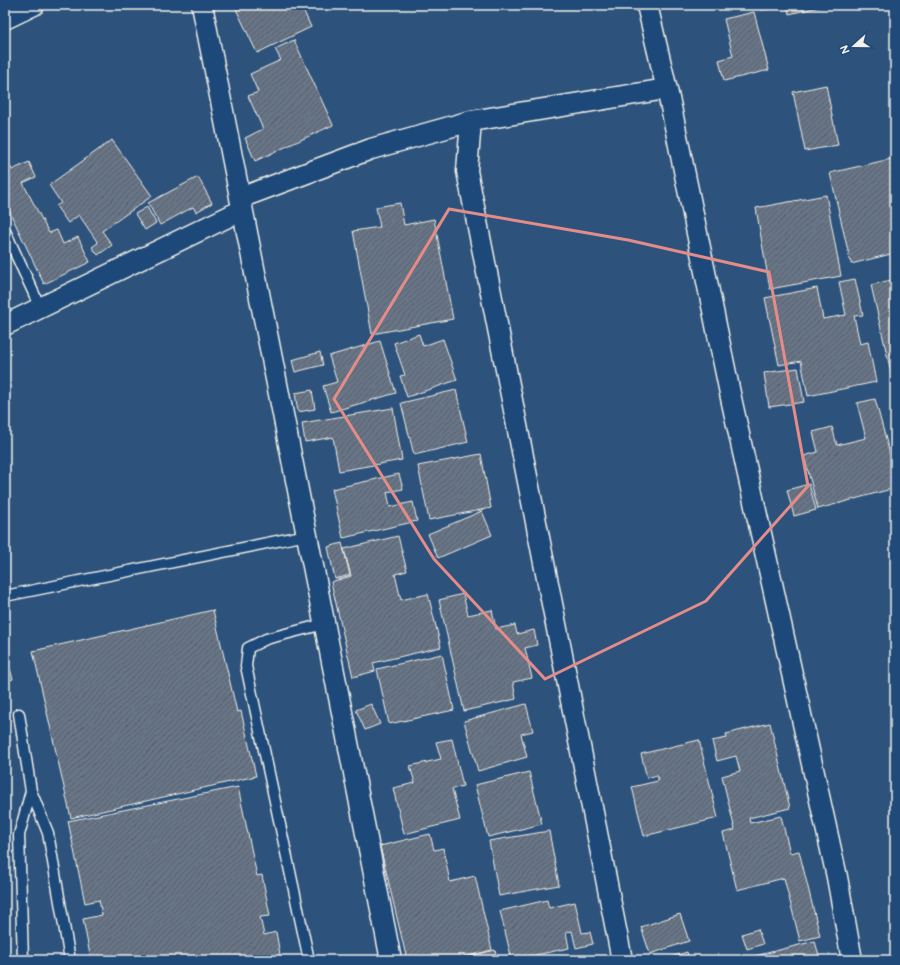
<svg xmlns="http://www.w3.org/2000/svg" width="900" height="965" font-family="'Balsamiq Sans',sans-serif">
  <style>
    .building { fill: url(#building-hatch); stroke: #f4f1e8 }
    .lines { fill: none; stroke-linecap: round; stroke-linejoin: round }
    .lane-casing { stroke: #f4f1e8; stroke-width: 13 }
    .street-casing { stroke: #f4f1e8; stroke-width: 23 }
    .lane { stroke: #1f4a7a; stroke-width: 10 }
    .street { stroke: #1f4a7a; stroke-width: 20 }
    .marked { fill: none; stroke: #e58c88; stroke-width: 3; stroke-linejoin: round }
  </style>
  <defs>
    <pattern id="building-hatch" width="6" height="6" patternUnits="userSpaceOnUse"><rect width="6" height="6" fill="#677587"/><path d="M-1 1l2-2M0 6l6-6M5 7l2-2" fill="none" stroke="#585e66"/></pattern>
  </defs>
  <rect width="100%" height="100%" fill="#2d537d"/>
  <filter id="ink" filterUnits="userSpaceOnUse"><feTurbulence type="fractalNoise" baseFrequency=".025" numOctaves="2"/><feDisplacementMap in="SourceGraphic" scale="8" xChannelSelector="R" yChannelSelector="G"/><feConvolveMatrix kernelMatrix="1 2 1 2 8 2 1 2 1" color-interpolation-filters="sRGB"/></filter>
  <g filter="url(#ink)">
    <!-- building -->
    <path class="building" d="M 244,5 L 301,5 L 311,27 L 257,53 L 236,9 Z
      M 760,5 L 786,5 L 762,10 Z
      M 787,5 L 828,5 L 789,14 Z
      M 754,12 L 769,70 L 724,81 L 719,60 L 733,56 L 724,19 Z
      M 294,40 L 333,125 L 255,161 L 245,138 L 263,129 L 248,96 L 258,92 L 250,74 L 281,60 L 275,49 Z
      M 826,85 L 838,145 L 805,151 L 793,92 Z
      M 112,140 L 152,196 L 102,231 L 112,245 L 98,255 L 92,247 L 98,243 L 79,215 L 68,223 L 56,206 L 61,203 L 49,185 Z
      M 5,155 L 12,170 L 29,162 L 36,177 L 23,183 L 49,233 L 57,230 L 63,244 L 78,237 L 90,262 L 44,284 L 5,202 Z
      M 895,158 L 895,253 L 851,264 L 830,173 Z
      M 198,177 L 212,203 L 196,212 L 193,207 L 160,225 L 148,203 Z
      M 826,195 L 841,276 L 770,289 L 756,208 Z
      M 400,203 L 404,225 L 434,219 L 453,319 L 372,334 L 353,231 L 380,227 L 376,207 Z
      M 147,207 L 156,223 L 145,230 L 135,214 Z
      M 855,279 L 863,315 L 854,316 L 860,344 L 868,342 L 876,382 L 808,396 L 801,361 L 779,365 L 765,298 L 817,288 L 823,319 L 846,315 L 839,282 Z
      M 895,279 L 895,390 L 871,285 Z
      M 419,334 L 423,346 L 443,339 L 457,380 L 407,397 L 400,376 L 405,375 L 394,343 Z
      M 380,341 L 396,393 L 331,412 L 323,386 L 337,382 L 329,356 Z
      M 320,352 L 323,365 L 295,372 L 292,360 Z
      M 798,368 L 804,402 L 769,407 L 764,373 Z
      M 312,390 L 315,409 L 298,412 L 295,393 Z
      M 456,390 L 468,442 L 414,455 L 401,403 Z
      M 875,399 L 895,473 L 895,488 L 818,509 L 804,456 L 818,452 L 813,432 L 832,427 L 837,445 L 866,438 L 857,403 Z
      M 393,408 L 402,460 L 339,471 L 333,437 L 305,442 L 302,423 Z
      M 481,454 L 491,508 L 429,520 L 418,466 Z
      M 399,474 L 403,489 L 387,492 L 390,507 L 413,502 L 417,521 L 343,538 L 332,489 Z
      M 809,484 L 816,510 L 794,516 L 787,490 Z
      M 482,511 L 492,535 L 438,558 L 428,534 Z
      M 398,536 L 407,571 L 395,574 L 401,600 L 428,594 L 441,647 L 373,663 L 375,671 L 353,677 L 331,582 L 351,576 L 344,549 Z
      M 342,543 L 350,575 L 335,579 L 328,547 Z
      M 463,594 L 468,615 L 492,610 L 496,629 L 515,625 L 517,634 L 534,630 L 537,645 L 525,648 L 532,678 L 513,682 L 516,699 L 464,711 L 439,600 Z
      M 213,610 L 237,712 L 241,711 L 256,776 L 71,818 L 33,651 Z
      M 5,652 L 13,679 L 5,682 Z
      M 442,654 L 454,710 L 389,724 L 377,669 Z
      M 371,704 L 380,724 L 365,730 L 356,710 Z
      M 526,704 L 533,731 L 521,734 L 527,757 L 478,771 L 464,721 Z
      M 770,723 L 790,808 L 749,818 L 750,823 L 781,816 L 790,853 L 799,851 L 820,936 L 800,941 L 784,878 L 737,890 L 723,833 L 735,830 L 722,776 L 740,771 L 736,756 L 717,761 L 712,741 L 727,738 L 726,734 Z
      M 452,739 L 463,786 L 452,789 L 460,820 L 404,834 L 393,788 L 415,783 L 410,766 L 441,759 L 436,742 Z
      M 699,740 L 718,818 L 644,836 L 632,787 L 658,781 L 657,775 L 647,778 L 641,754 Z
      M 529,772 L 542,824 L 488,837 L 475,785 Z
      M 238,787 L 257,876 L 262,875 L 270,916 L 260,917 L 264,935 L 276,932 L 281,960 L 91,960 L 83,919 L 102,915 L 99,900 L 85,903 L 68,821 Z
      M 549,831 L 559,885 L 499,896 L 489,841 Z
      M 430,834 L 434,850 L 443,848 L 450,882 L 475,876 L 492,950 L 452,960 L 407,960 L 380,846 Z
      M 547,900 L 549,908 L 575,902 L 582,933 L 590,932 L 593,944 L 576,948 L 572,931 L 566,932 L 569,948 L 512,960 L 500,911 Z
      M 680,914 L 689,941 L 650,954 L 641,927 Z
      M 758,929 L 763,944 L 747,949 L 742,934 Z
      M 815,941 L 820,960 L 757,960 L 755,956 Z
      M 495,950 L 497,960 L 471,960 L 471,956 Z
      M 687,952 L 689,960 L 662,960 Z"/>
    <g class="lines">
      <defs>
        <path id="lane" d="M 5,231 L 41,309
          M 5,596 L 307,535
          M 19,714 L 31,791 L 48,833 L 70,960
          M 23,960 L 19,835 L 31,791
          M 309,960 L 246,666 L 248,648 L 266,639 L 324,624"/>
        <path id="street" d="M 202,5 L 391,960
          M 647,5 L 671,107 L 731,398 L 837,877 L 852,960
          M 5,19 L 34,5
          M 471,121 L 467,171 L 622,960
          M 240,198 L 371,149 L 471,121 L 666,89
          M 5,325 L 242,210"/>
      </defs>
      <!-- lane casing -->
      <use href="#lane" class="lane-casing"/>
      <!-- street casing -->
      <use href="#street" class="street-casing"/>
      <!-- lane -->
      <use href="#lane" class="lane"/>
      <!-- street -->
      <use href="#street" class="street"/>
    </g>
  </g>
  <!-- marked area -->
  <path class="marked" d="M 449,209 L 628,240 L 769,272 L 808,486 L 706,601 L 545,679 L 434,559 L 334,399 Z"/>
  <!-- margin -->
  <rect width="900" height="965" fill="none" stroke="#1f4a7a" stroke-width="20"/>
  <rect x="10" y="10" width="880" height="945" fill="none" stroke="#f4f1e8" stroke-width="1.5" filter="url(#ink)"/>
  <!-- north arrow -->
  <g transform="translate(854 46) rotate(249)" stroke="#1f4a7a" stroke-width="3" paint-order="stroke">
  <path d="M0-3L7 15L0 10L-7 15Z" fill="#f4f1e8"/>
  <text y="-6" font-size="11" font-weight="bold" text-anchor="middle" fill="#f4f1e8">N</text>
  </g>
</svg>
